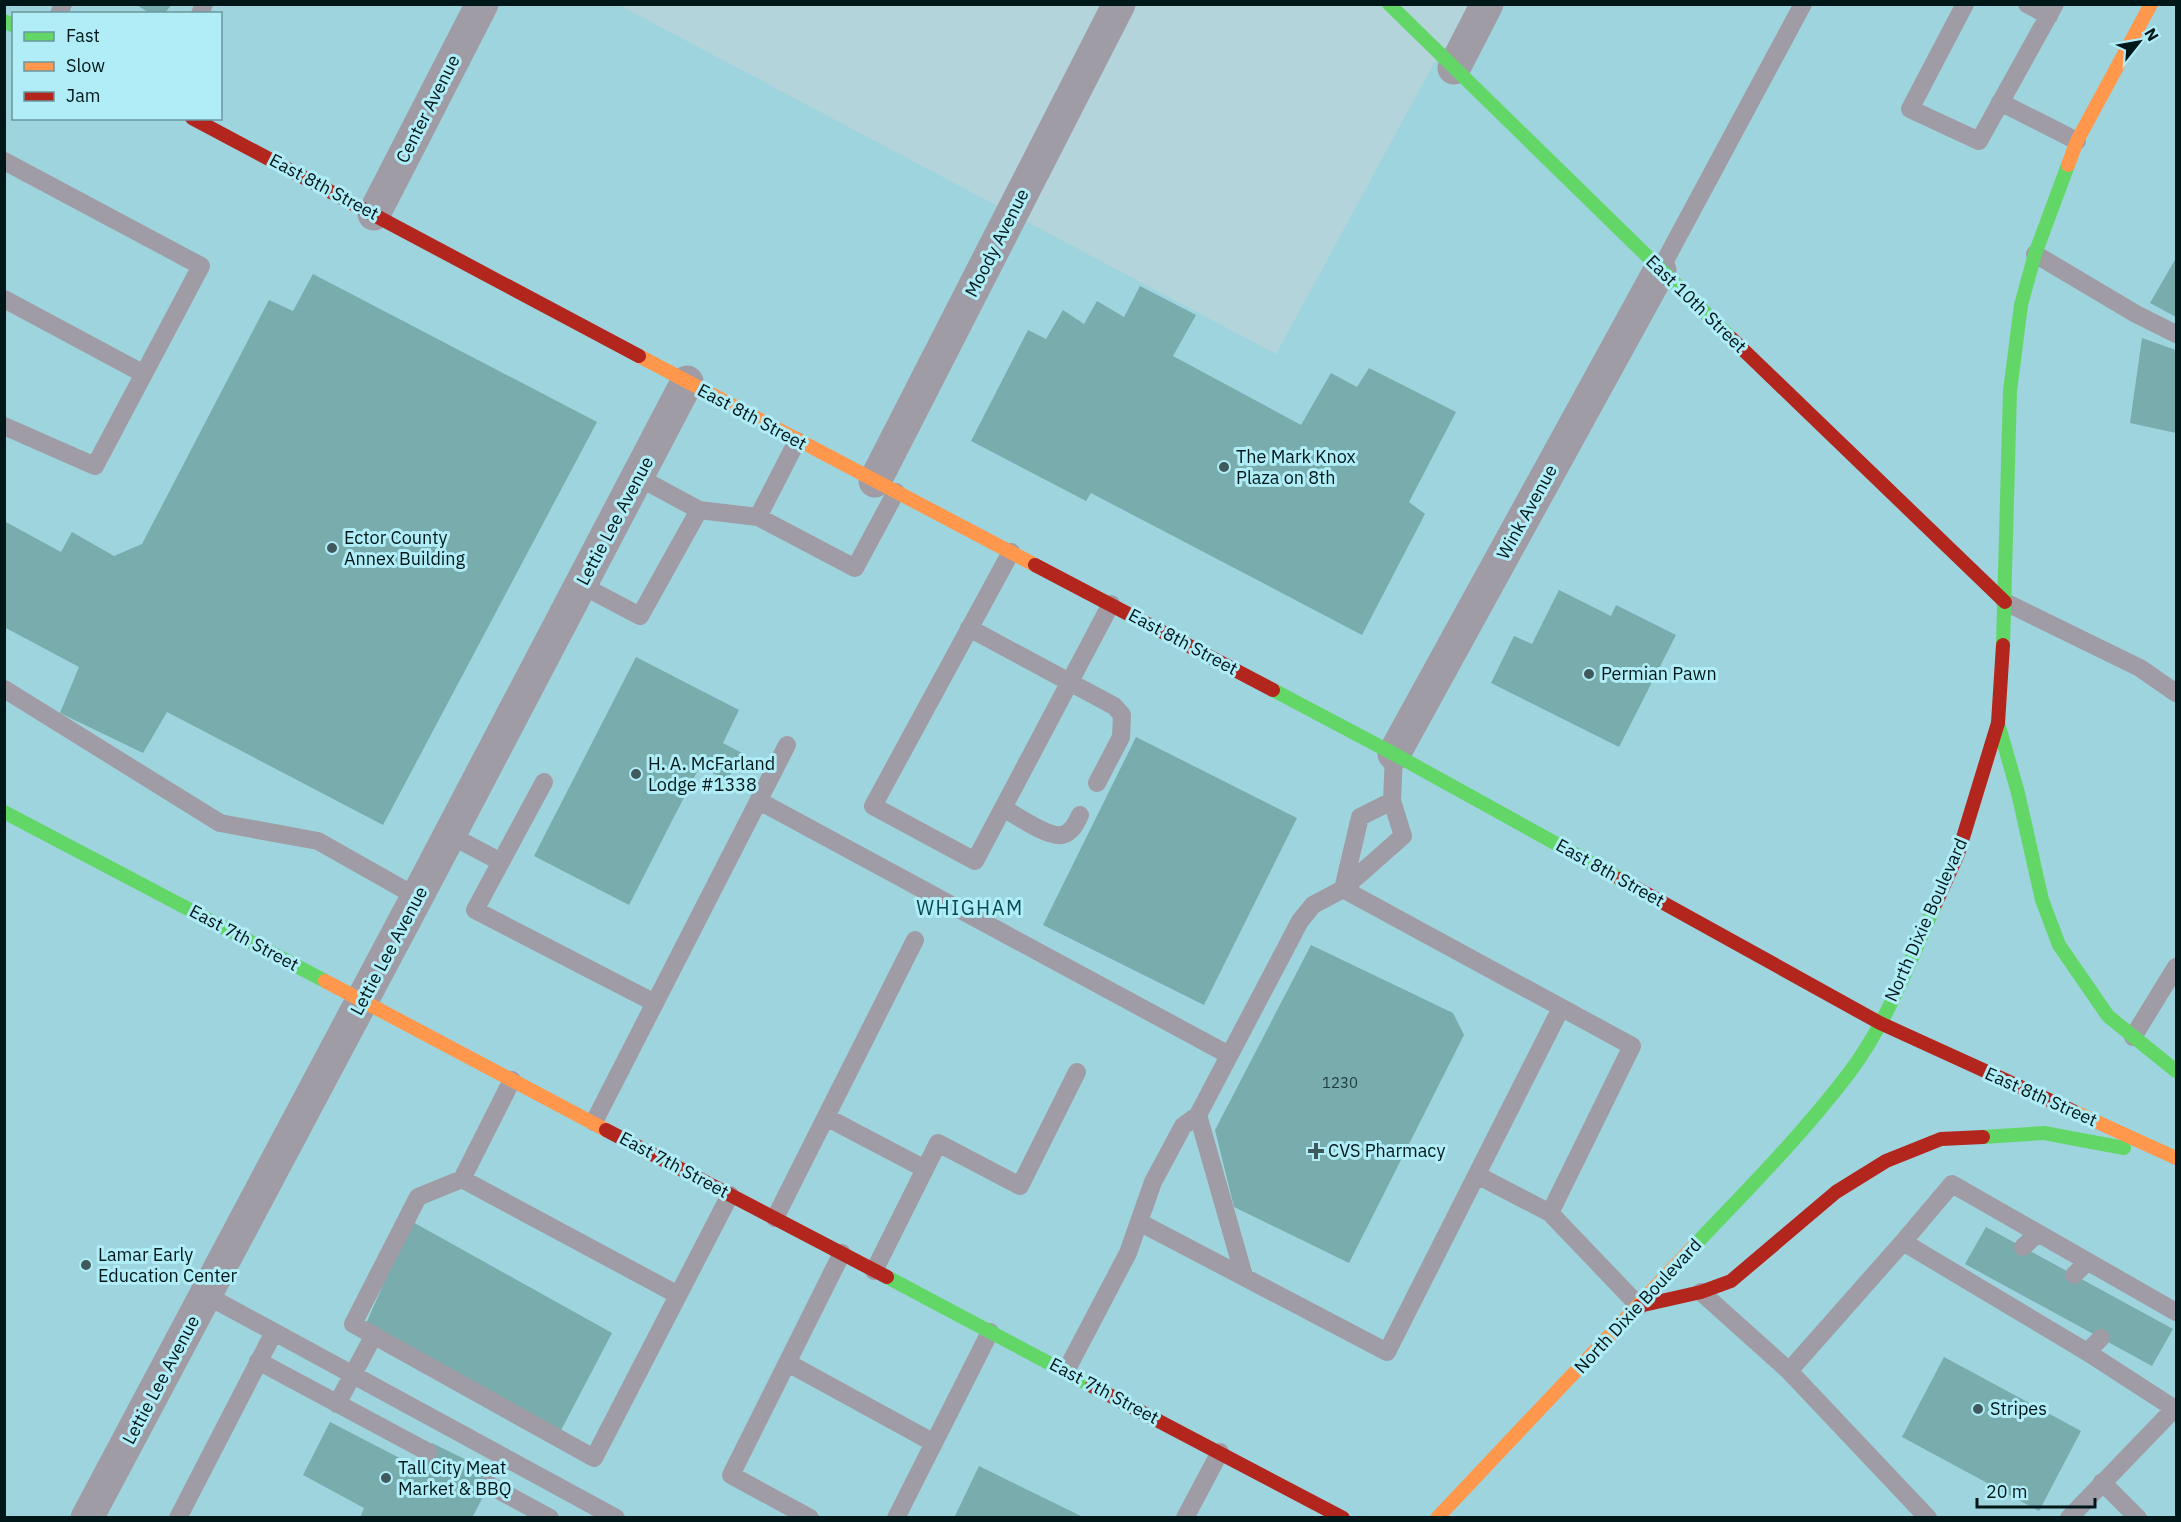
<svg xmlns="http://www.w3.org/2000/svg" width="2181" height="1522" font-family="'IBM Plex Sans',sans-serif">
  <style>
    .built { fill: #9ed4dd; fill-rule: evenodd }
    .building { fill: #78acad }
    .lines { fill: none; stroke-linecap: round; stroke-linejoin: round }
    .lane { stroke: #a09ca5; stroke-width: 18 }
    .street { stroke: #a09ca5; stroke-width: 33 }
    .fast { stroke: #63d668; stroke-width: 14 }
    .slow { stroke: #ff974d; stroke-width: 14 }
    .jam { stroke: #b3261e; stroke-width: 14 }
    .poi-dot { fill: #3f595d; stroke: #b0edf7; stroke-width: 2 }
    .labels { text-anchor: middle; stroke-width: 6; stroke-linejoin: round; paint-order: stroke }
    .number-label { font-size: 15px; fill: #1e3c3f }
    .street-label { font-size: 18px; fill: #00171a; stroke: #b0edf7 }
    .poi-label { font-size: 18px; fill: #00171a; stroke: #b0edf7; text-anchor: start }
    .neighbourhood-label { font-size: 20px; letter-spacing: 1.5px; fill: #064b54; stroke: #b0edf7 }
  </style>
  <rect width="100%" height="100%" fill="#b3d4da"/>
  <!-- built -->
  <path class="built" d="M 5,5 L 619,5 L 1276,354 L 1439,54 L 1487,5 L 2176,5 L 2176,1517 L 5,1518 ZM 14,14 L 220,14 L 220,118 L 14,118 Z"/>
  <!-- building -->
  <path class="building" d="M 135,4 L 172,4 L 164,14 L 151,14 Z
    M 2176,258 L 2176,317 L 2150,303 Z
    M 313,274 L 597,422 L 383,825 L 167,712 L 143,753 L 60,713 L 79,667 L 4,627 L 4,521 L 61,552 L 72,532 L 114,556 L 142,544 L 269,300 L 293,311 Z
    M 1140,286 L 1196,315 L 1173,356 L 1301,425 L 1331,373 L 1357,387 L 1369,368 L 1456,412 L 1409,502 L 1425,514 L 1362,635 L 1091,493 L 1086,501 L 971,441 L 1028,330 L 1046,339 L 1063,310 L 1084,324 L 1097,301 L 1124,317 Z
    M 2142,338 L 2176,350 L 2176,433 L 2130,423 Z
    M 1559,590 L 1611,616 L 1616,605 L 1676,635 L 1619,747 L 1491,683 L 1514,636 L 1532,644 Z
    M 636,657 L 739,710 L 723,743 L 742,753 L 727,781 L 700,766 L 629,905 L 534,856 Z
    M 1136,737 L 1297,818 L 1204,1005 L 1043,925 Z
    M 1311,945 L 1453,1013 L 1464,1035 L 1349,1263 L 1234,1207 L 1215,1130 Z
    M 411,1221 L 612,1333 L 559,1434 L 365,1326 Z
    M 1986,1227 L 2173,1329 L 2152,1366 L 1965,1264 Z
    M 1944,1357 L 2081,1431 L 2039,1511 L 1902,1437 Z
    M 330,1422 L 419,1468 L 432,1443 L 495,1474 L 472,1518 L 360,1518 L 364,1508 L 303,1475 Z
    M 979,1466 L 1085,1518 L 954,1518 Z"/>
  <g class="lines">
    <!-- lane -->
    <path class="lane" d="M 1965,4 L 1910,109 L 1979,141 L 2055,4
      M 2027,4 L 2049,16
      M 59,14 L 63,4
      M 200,14 L 204,4
      M 2000,102 L 2077,141
      M 4,161 L 201,266 L 95,466 L 4,426
      M 2035,254 L 2136,314 L 2176,334
      M 1660,270 L 1803,4
      M 4,299 L 144,374
      M 638,477 L 699,510 L 758,517 L 855,568 L 896,492
      M 758,517 L 797,441
      M 1011,552 L 873,806 L 975,861 L 1111,604
      M 581,585 L 640,616 L 699,510
      M 2005,602 L 2140,668 L 2176,693
      M 969,628 L 1114,706 L 1122,715 L 1121,737 L 1097,783
      M 4,689 L 220,823 L 318,841 L 417,897
      M 544,782 L 475,910 L 655,1003
      M 759,801 L 1229,1055
      M 1003,808 C 1016,815 1048,838 1062,835 C 1072,833 1076,823 1080,815
      M 450,835 L 501,862
      M 1343,889 L 1632,1046 L 1550,1213 L 1639,1306
      M 1343,889 L 1360,817 L 1392,801
      M 2133,1037 L 2176,967
      M 1198,1115 L 1244,1276
      M 826,1117 L 925,1169
      M 594,1122 L 787,745
      M 1477,1175 L 1550,1213
      M 462,1179 L 512,1080
      M 775,1218 L 915,940
      M 1139,1222 L 1387,1352 L 1561,1008
      M 1903,1242 L 1952,1184 L 2176,1312
      M 2023,1247 L 2038,1233
      M 874,1271 L 938,1143 L 1020,1186 L 1077,1072
      M 2074,1275 L 2087,1262
      M 1701,1292 L 1789,1371
      M 206,1295 L 616,1518
      M 678,1295 L 462,1179 L 418,1197 L 353,1324 L 594,1458 L 730,1195
      M 2087,1352 L 2101,1338
      M 258,1361 L 428,1452
      M 788,1363 L 934,1443
      M 1066,1371 L 1128,1253 L 1153,1182 L 1183,1126 L 1198,1115 L 1300,921 L 1313,905 L 1343,889 L 1403,836 L 1392,801 L 1394,754
      M 337,1404 L 374,1335
      M 2102,1482 L 2138,1518
      M 489,1485 L 550,1518
      M 178,1518 L 274,1332
      M 810,1518 L 731,1475 L 842,1253
      M 896,1518 L 990,1332
      M 1185,1518 L 1220,1452
      M 1928,1518 L 1789,1371 L 1903,1242 L 2087,1352 L 2175,1409
      M 2069,1518 L 2176,1407"/>
    <!-- street -->
    <path class="street" d="M 1454,68 L 1487,4
      M 374,214 L 482,4
      M 875,481 L 1119,4
      M 1394,754 L 1660,270
      M 87,1518 L 417,897 L 687,382"/>
    <!-- fast -->
    <path class="fast" d="M 1389,4 L 1731,338
      M 4,21 L 14,26
      M 2003,645 L 2010,391 L 2021,305 L 2035,254 L 2068,165
      M 1273,690 L 1394,754 L 1620,879
      M 1998,723 L 2018,793 L 2042,900 L 2059,945 L 2108,1016 L 2176,1071
      M 4,812 L 325,981
      M 1983,1137 L 2044,1133 L 2124,1148
      M 1694,1246 C 1747,1190 1802,1135 1849,1073 C 1887,1023 1910,960 1936,903
      M 887,1277 L 1092,1386"/>
    <!-- slow -->
    <path class="slow" d="M 2068,165 L 2077,141 L 2151,4
      M 639,356 L 1035,565
      M 325,981 L 606,1130
      M 2073,1111 L 2176,1158
      M 1437,1518 L 1694,1246"/>
    <!-- jam -->
    <path class="jam" d="M 192,118 L 639,356
      M 1731,338 L 2005,602
      M 1035,565 L 1273,690
      M 1620,879 L 1880,1023 L 2073,1111
      M 1936,903 L 1958,854 L 1998,723 L 2003,645
      M 606,1130 L 887,1277
      M 1639,1306 L 1701,1292 L 1731,1281 L 1836,1192 L 1886,1161 L 1941,1139 L 1983,1137
      M 1092,1386 L 1343,1518"/>
  </g>
  <!-- markers -->
  <g class="poi-dot">
    <circle cx="1224" cy="467" r="6"/>
    <circle cx="332" cy="548" r="6"/>
    <circle cx="1589" cy="674" r="6"/>
    <circle cx="636" cy="774" r="6"/>
    <path d="M1313 1142h6v6h6v6h-6v6h-6v-6h-6v-6h6z"/>
    <circle cx="86" cy="1265" r="6"/>
    <circle cx="1978" cy="1409" r="6"/>
    <circle cx="386" cy="1478" r="6"/>
  </g>
  <g class="labels">
    <!-- number labels -->
    <g class="number-label">
      <text x="1340" y="1088">1230</text>
    </g>
    <!-- street labels -->
    <g class="street-label">
      <text transform="translate(428 109) rotate(-63)" y="6">Center Avenue</text>
      <text transform="translate(324 187) rotate(28)" y="6">East 8th Street</text>
      <text transform="translate(997 243) rotate(-63)" y="6">Moody Avenue</text>
      <text transform="translate(1696 304) rotate(44)" y="6">East 10th Street</text>
      <text transform="translate(752 417) rotate(28)" y="6">East 8th Street</text>
      <text transform="translate(1527 512) rotate(-61)" y="6">Wink Avenue</text>
      <text transform="translate(615 521) rotate(-62)" y="6">Lettie Lee Avenue</text>
      <text transform="translate(1183 642) rotate(28)" y="6">East 8th Street</text>
      <text transform="translate(1610 873) rotate(29)" y="6">East 8th Street</text>
      <text transform="translate(1926 920) rotate(-66)" y="6">North Dixie Boulevard</text>
      <text transform="translate(244 938) rotate(28)" y="6">East 7th Street</text>
      <text transform="translate(389 951) rotate(-62)" y="6">Lettie Lee Avenue</text>
      <text transform="translate(2041 1097) rotate(24)" y="6">East 8th Street</text>
      <text transform="translate(674 1165) rotate(28)" y="6">East 7th Street</text>
      <text transform="translate(1638 1306) rotate(-47)" y="6">North Dixie Boulevard</text>
      <text transform="translate(161 1380) rotate(-62)" y="6">Lettie Lee Avenue</text>
      <text transform="translate(1104 1391) rotate(28)" y="6">East 7th Street</text>
    </g>
    <!-- poi labels -->
    <g class="poi-label">
      <text x="1236" y="463">The Mark Knox<tspan x="1236" dy="21">Plaza on 8th</tspan></text>
      <text x="344" y="544">Ector County<tspan x="344" dy="21">Annex Building</tspan></text>
      <text x="1601" y="680">Permian Pawn</text>
      <text x="648" y="770">H. A. McFarland<tspan x="648" dy="21">Lodge #1338</tspan></text>
      <text x="1328" y="1157">CVS Pharmacy</text>
      <text x="98" y="1261">Lamar Early<tspan x="98" dy="21">Education Center</tspan></text>
      <text x="1990" y="1415">Stripes</text>
      <text x="398" y="1474">Tall City Meat<tspan x="398" dy="21">Market &amp; BBQ</tspan></text>
    </g>
    <!-- neighbourhood labels -->
    <g class="neighbourhood-label">
      <text x="970" y="915">WHIGHAM</text>
    </g>
  </g>
  <!-- border -->
  <rect width="2181" height="1522" fill="none" stroke="#00171a" stroke-width="12"/>
  <!-- legend -->
  <rect x="12" y="12" width="210" height="108" fill="#b0edf7" stroke="#6a979f" stroke-width="1.5"/>
  <rect x="24" y="32" width="30" height="9" fill="#63d668" stroke="#6a979f" stroke-width="1.5"/>
  <text x="66" y="42" font-size="18" fill="#00171a">Fast</text>
  <rect x="24" y="62" width="30" height="9" fill="#ff974d" stroke="#6a979f" stroke-width="1.5"/>
  <text x="66" y="72" font-size="18" fill="#00171a">Slow</text>
  <rect x="24" y="92" width="30" height="9" fill="#b3261e" stroke="#6a979f" stroke-width="1.5"/>
  <text x="66" y="102" font-size="18" fill="#00171a">Jam</text>
  <!-- north arrow -->
  <g transform="translate(2139 42) rotate(59)" stroke="#b0edf7" stroke-width="4.5" paint-order="stroke">
  <path d="M0-4.5L10 22L0 15L-10 22Z" fill="#00171a"/>
  <text y="-9" font-size="16" font-weight="bold" text-anchor="middle" fill="#00171a">N</text>
  </g>
  <!-- scale -->
  <path d="M1977 1498v9h118v-9" fill="none" stroke="#00171a" stroke-width="3"/>
  <text x="1986" y="1498" font-size="18" fill="#00171a" stroke="#b0edf7" stroke-width="4.5" paint-order="stroke">20 m</text>
</svg>
